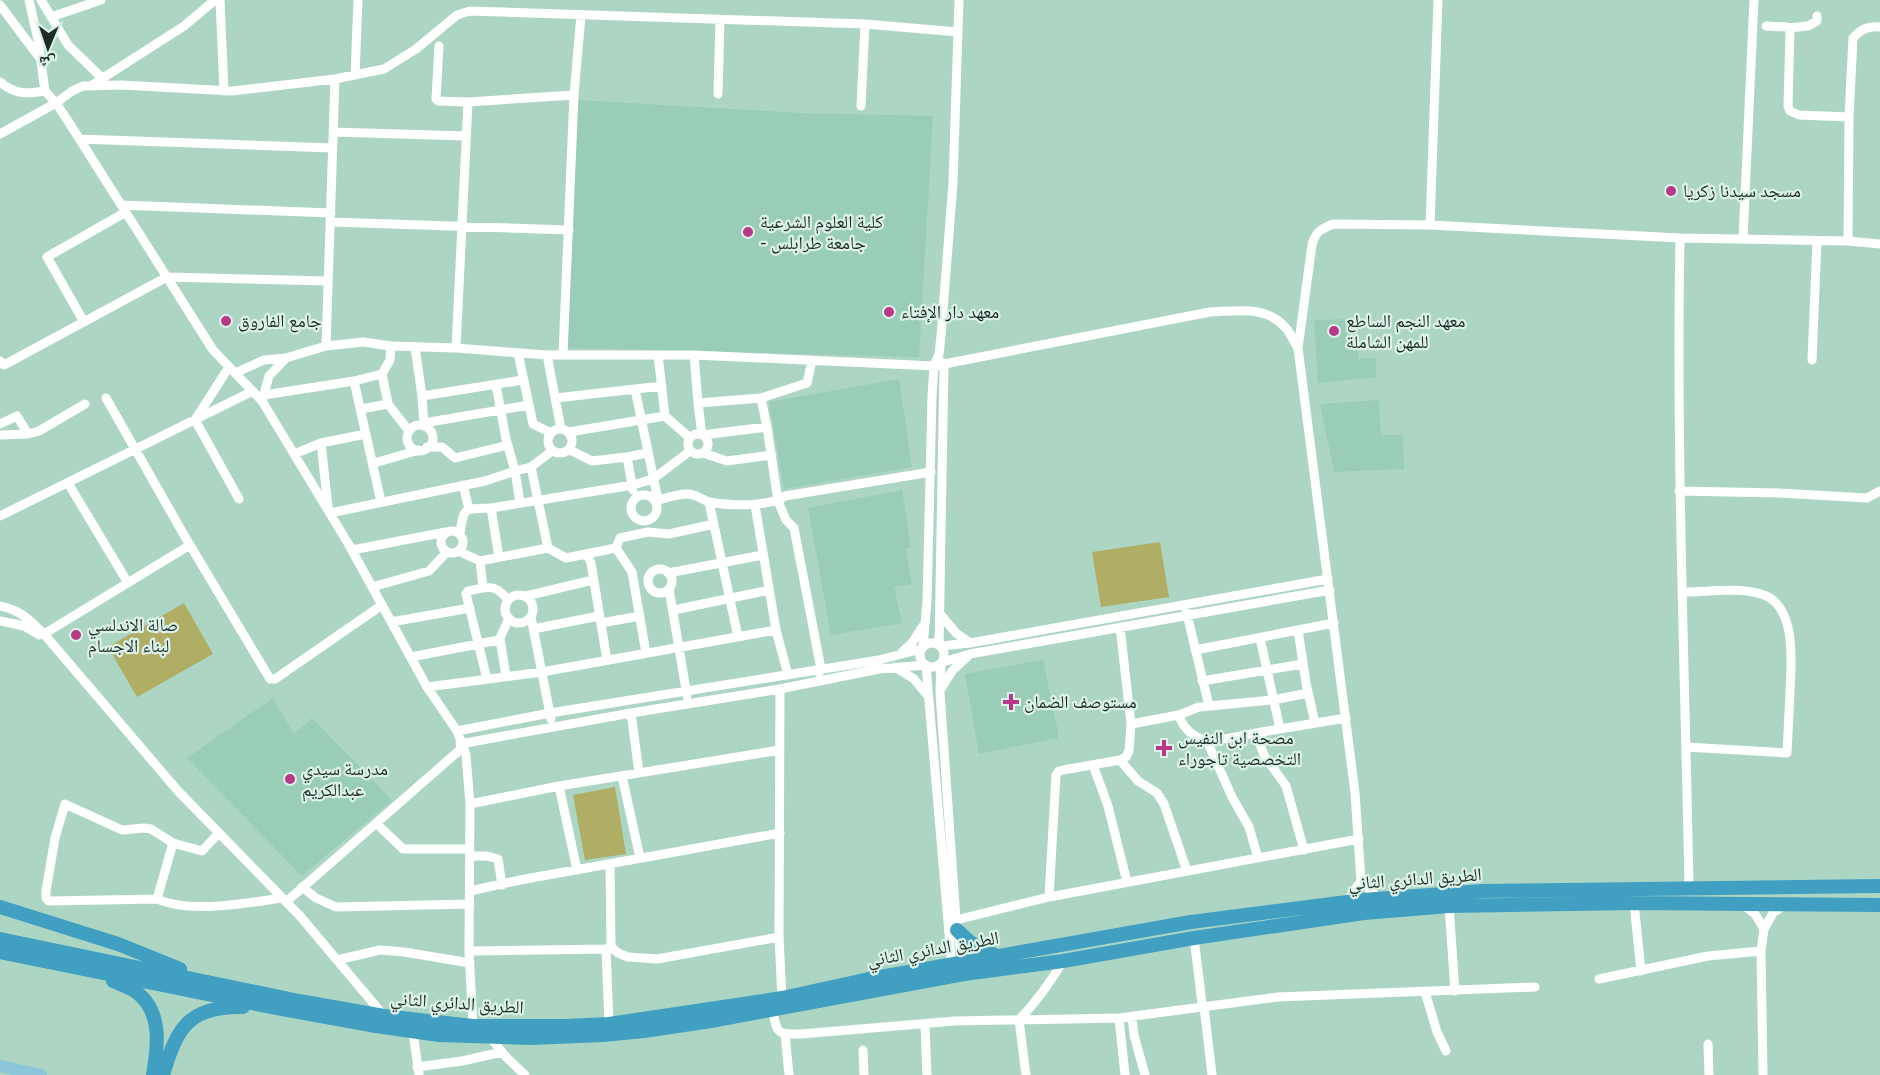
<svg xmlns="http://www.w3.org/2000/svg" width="1880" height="1075" font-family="'Fira Sans Condensed','Noto Naskh Arabic',sans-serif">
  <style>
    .built { fill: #9acdb7 }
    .green { fill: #b0ad65 }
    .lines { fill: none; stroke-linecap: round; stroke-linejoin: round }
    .minor { stroke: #fff; stroke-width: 9 }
    .major { stroke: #8dc5da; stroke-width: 12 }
    .highway { stroke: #419fc2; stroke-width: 14 }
    .poi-dot { fill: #b73a89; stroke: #dcf1e7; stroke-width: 2 }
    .labels { text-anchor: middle; stroke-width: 4.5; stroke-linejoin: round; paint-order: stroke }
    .poi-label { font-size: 18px; fill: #1d2d26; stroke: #dcf1e7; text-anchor: start }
    .street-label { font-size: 18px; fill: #1d2d26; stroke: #dcf1e7 }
  </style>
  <rect width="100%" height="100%" fill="#acd6c3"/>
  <!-- built -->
  <path class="built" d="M 576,100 L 801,113 L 933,116 L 919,357 L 565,348 Z
    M 1359,319 L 1358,359 L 1376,358 L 1376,377 L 1318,383 L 1314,320 Z
    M 899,379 L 912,467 L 784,489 L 769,402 Z
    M 1379,400 L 1381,435 L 1403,435 L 1404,469 L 1334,472 L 1320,404 Z
    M 902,490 L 911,547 L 906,549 L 912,584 L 894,587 L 902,623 L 831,635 L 808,508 Z
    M 1043,660 L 1058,731 L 1058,738 L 979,754 L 965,674 Z
    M 273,698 L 294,734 L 312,718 L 392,800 L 302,876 L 187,758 Z"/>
  <!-- green -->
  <path class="green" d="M 1160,542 L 1169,597 L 1101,607 L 1092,552 Z
    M 184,603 L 213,654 L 137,697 L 108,647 Z
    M 615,787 L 626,854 L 585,860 L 573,795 Z"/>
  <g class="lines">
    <!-- minor -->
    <path class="minor" d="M 29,0 L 38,40 L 45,91 L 56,103 L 68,121 L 213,350 L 262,401 L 349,545 L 427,687 L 457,731 L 466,755 L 470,804 L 469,951 L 473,1026
      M 41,0 L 68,45 L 102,78
      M 220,0 L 224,91
      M 0,5 L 39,57
      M 51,17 L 101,0
      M 1766,26 L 1787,27 L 1790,30 L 1788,106 L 1790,111 L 1799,115 L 1849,117
      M 1788,28 L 1808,26 L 1817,21 L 1817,16
      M 439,46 L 436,99 L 438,101 L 468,102
      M 355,75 L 358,0
      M 0,82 C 15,95 27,94 45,91
      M 92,85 L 184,26 L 215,0
      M 718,94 L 720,19
      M 861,106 L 865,24
      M 333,132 L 466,136
      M 0,134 L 56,103 L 72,91 L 83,86 L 121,85 L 232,91 L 335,79 L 384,69 L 416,49 L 457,15 L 470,11 L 865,24 L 958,32
      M 79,139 L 333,148
      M 121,205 L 331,213
      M 331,222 L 569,230
      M 1430,225 L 1438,0
      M 1680,238 C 1676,455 1685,671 1689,888
      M 1743,239 L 1754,0
      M 1848,241 L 1849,117 L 1853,38 C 1861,29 1868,26 1880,27
      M 84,322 L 47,257 L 126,212
      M 326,346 L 335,79
      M 415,347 L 422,396 L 523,380
      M 456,348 L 468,102 L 574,95
      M 1298,348 L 1312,245 C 1315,232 1321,229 1333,224 L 1430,225 L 1680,238 L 1848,241 L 1880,244
      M 518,353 L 533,424 L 551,433
      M 563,354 L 574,95 L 581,15
      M 547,355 L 561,429
      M 658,355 L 665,416 L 690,438
      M 694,355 L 698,403 L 761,398
      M 1812,360 L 1817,241
      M 0,361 L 4,365 L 167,277 L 328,281
      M 812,361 L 807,383 L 761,398 L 767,427 L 778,501 L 786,520 L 794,528 L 821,669 L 819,673
      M 229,367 L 195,420 L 239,499
      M 235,373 L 264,360 L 286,358
      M 382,374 L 388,404 L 409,431
      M 354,381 L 381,502
      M 635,389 L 658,500
      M 264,395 L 354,381 L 382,374 L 390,360 L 391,346
      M 422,396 L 424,426
      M 106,398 L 184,535 L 270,679 L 275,679 L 382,605
      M 556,398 L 662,386
      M 262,401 L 269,376 L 286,358 L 326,346 L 363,342 L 391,346 L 456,348 L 547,355 L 694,355 L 934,366 L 1210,312 C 1237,311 1266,305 1286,328 C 1291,334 1294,342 1298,348 L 1355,793 L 1361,881 L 1346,902
      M 698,403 L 702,435 L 767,427
      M 361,409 L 388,404
      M 424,423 L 529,405
      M 0,424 L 17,416 L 28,434
      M407 438a13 13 0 1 1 26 0a13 13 0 1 1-26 0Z
      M548 441a12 12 0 1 1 24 0a12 12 0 1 1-24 0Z
      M 569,432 L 665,416
      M688 444a10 10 0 1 1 20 0a10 10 0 1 1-20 0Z
      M 0,435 L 28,434 L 39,431 L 85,404
      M 321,443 L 328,507
      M 427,447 L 442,447 L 455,458 L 508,445
      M 570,450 L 592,461 L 627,457
      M 703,453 L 727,461 L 772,455
      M 294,454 L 321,443 L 366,434
      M 372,462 L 378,462 L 419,450
      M 531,467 L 548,548
      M 68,483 L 128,583
      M 463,485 L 469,509
      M 633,490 L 627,457 L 647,453
      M 1679,491 L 1779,493 L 1867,498 L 1880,491
      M631 508a13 13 0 1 1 26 0a13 13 0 1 1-26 0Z
      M 655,501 C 666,498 677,494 688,494 C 696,494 702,500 710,502 C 729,506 769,507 785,496 L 931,472
      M 709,502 L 738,637
      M 520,503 L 515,471 L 531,467 L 552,451
      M 755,505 L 776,630
      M 491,508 L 499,557
      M 330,513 L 485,481 L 515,471 L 506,439 L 496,385
      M 0,516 L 253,391
      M441 542a11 11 0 1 1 22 0a11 11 0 1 1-22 0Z
      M 460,534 C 464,506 463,509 491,508 L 633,485 L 653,479 L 690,451
      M 616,548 L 632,572 L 646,653
      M 616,548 L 620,538 L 648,532 L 669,534 L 714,524
      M 352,550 L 446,532
      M 458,551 L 480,561 L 548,548 L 566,558 L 616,548
      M 587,554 L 591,563 L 607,660
      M 480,561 L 483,588
      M648 581a12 12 0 1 1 24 0a12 12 0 1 1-24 0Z
      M 668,573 L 763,555
      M 372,587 L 429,571 L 447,552
      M 669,589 L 687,696
      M 1683,592 C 1708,592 1737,587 1761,594 C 1798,604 1791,665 1790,693 C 1789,713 1788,733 1787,753 L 1686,747
      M505 609a14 14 0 1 1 28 0a14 14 0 1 1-28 0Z
      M 526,596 L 593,580
      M 0,606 C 22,611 28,619 44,634 L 178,791 L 300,916 L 384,1016
      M 674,610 L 769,590
      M 1186,610 L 1209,706
      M 940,614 L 956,633 L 970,643
      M 531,617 L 551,719
      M 0,621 L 24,626 L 39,635
      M 391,622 L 470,608
      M 601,623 L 640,616
      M 533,629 L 599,616
      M 1298,630 L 1306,683 L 1315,723
      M 44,634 L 190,545
      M 1260,638 L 1280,729
      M 500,639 L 506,676
      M920 655a12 12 0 1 1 24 0a12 12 0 1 1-24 0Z
      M 939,645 L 944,366 L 942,362
      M 923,646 L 927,602 L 932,396 L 934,366 L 939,354 L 941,336 L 953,183 L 959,0
      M 941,646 L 970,643 L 1328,579
      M 1195,650 L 1334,623
      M 902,652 L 912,643 L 923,626
      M 411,657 L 499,640 L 509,618
      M 943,662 L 970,654 L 1330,590
      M 941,664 L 940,692 L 956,920 L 963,965
      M 926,666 L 952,968
      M 895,667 L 914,679 L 927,695
      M 487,679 L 466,594 L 468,591 C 487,587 495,583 508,600
      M 1202,681 L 1303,664
      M 427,687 L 542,672 L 776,630 L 788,675
      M 780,689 L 779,937 L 782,998
      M 941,689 L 952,671 L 968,656
      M 631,713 L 639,773
      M 1179,715 C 1182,727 1194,739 1207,740 C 1215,742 1245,735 1256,733 L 1264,755 L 1286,786 L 1304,850
      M 1131,724 L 1179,715 L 1199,707 L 1273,700 L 1308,693
      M 457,731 L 550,713 L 879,660 L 921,649
      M 1256,733 L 1346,718
      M 1207,741 L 1232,797 L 1249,827 L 1258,858
      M 460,744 L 631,713 L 780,689 L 879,669 L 925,665
      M 1120,760 L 1138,781 L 1157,793 L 1164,804 L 1187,871
      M 1093,765 L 1108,806 L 1127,882
      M 622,776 L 640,858
      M 559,786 L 577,870
      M 470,804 L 559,786 L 780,750
      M 377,824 L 403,849 L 469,849
      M 173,843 L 151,829 L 144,828 L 122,830 L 65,804 L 55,838 L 46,891 L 46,898 L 49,901 L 157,899 C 190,914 246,903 282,898
      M 470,856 L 487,856 L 498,859 L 502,885
      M 610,864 L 611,947 L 618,953 L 628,957 L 657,959 L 779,937
      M 1361,881 L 1379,899
      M 302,887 L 316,898 L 336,907 L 470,904
      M 470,891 L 520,880 L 780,833
      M 1049,897 L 1056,775 L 1059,771 L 1063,770 L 1120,760 L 1126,757 L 1129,751 L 1131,724 L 1120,627
      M 157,899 L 173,843 L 202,851 L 219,833
      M 286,902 L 462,748
      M 1634,903 L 1641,971
      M 1742,904 L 1755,914 L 1764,929
      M 1449,906 L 1455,991
      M 956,920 L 1049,897 L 1359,839
      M 1194,938 L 1202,1003 L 1204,1007 L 1212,1075
      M 606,949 L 609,1024
      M 469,951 L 606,949 L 611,947
      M 337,960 L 380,950 L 404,952 L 470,963
      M 1599,979 L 1708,956 L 1761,951
      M 1425,992 L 1437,1032 L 1446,1051
      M 772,1009 C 778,1034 775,1034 801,1034 L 955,1021 L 1119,1018 L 1278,997 L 1535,987
      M 1132,1017 L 1134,1035 L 1145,1075
      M 1119,1018 L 1125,1075
      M 925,1025 L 927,1075
      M 413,1032 L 419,1075
      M 785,1034 L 789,1075
      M 491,1038 L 506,1057 L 525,1075
      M 1708,1044 L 1709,1075
      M 863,1050 L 864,1075
      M 417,1067 L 462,1061 L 502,1052
      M 1026,1075 L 1019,1020 C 1036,1002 1050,983 1063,961
      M 1763,1075 L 1761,951 L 1764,929 L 1773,913 L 1786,904"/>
    <!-- major -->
    <path class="major" d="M 0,1066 L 41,1075"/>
    <!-- highway -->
    <path class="highway" d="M 0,907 L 118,944 L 180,969
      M 957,930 C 969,942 979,950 995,955
      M 0,939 L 299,1001 L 384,1016 L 473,1026 L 564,1026 L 609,1024 L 782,998 L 869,979 L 1191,922 L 1363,900 L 1482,891 L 1880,886
      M 0,952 L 276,1008 L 376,1026 L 439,1035 L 530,1038 L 603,1035 L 644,1031 L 711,1021 L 964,974 L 1063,961 L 1194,938 L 1364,913 L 1449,906 L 1634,903 L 1880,905
      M 113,981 C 120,984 128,987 135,991 C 163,1011 158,1046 153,1075
      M 163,1075 C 177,1028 188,1006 243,1007"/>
  </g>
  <!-- markers -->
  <g class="poi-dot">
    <circle cx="1671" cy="191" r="6"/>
    <circle cx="748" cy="232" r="6"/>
    <circle cx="889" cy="312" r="6"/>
    <circle cx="226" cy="321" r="6"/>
    <circle cx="1334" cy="331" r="6"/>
    <circle cx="76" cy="635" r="6"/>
    <path d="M1008 693h6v6h6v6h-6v6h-6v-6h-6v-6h6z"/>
    <path d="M1161 739h6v6h6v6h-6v6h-6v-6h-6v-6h6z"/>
    <circle cx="290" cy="779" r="6"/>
  </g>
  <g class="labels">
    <!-- poi labels -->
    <g class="poi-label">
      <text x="1683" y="197">مسجد سيدنا زكريا</text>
      <text x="760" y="228">كلية العلوم الشرعية<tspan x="760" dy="21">- جامعة طرابلس</tspan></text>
      <text x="901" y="318">معهد دار الإفتاء</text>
      <text x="238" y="327">جامع الفاروق</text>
      <text x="1346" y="327">معهد النجم الساطع<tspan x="1346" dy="21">للمهن الشاملة</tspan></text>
      <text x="88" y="631">صالة الاندلسي<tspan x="88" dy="21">لبناء الاجسام</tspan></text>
      <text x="1024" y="708">مستوصف الضمان</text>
      <text x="1178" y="744">مصحة ابن النفيس<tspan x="1178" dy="21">التخصصية تاجوراء</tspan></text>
      <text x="302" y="775">مدرسة سيدي<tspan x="302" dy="21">عبدالكريم</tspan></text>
    </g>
    <!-- street labels -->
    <g class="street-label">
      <text transform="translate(1415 879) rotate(-4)" y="6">الطريق الدائري الثاني</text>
      <text transform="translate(933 949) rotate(-10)" y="6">الطريق الدائري الثاني</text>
      <text transform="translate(457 1003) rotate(4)" y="6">الطريق الدائري الثاني</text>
    </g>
  </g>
  <!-- north arrow -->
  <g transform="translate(48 48) rotate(182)" stroke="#dcf1e7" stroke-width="4.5" paint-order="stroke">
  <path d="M0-4.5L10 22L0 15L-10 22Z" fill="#1d2d26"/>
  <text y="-9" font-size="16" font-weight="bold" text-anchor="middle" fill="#1d2d26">ش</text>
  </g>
</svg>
